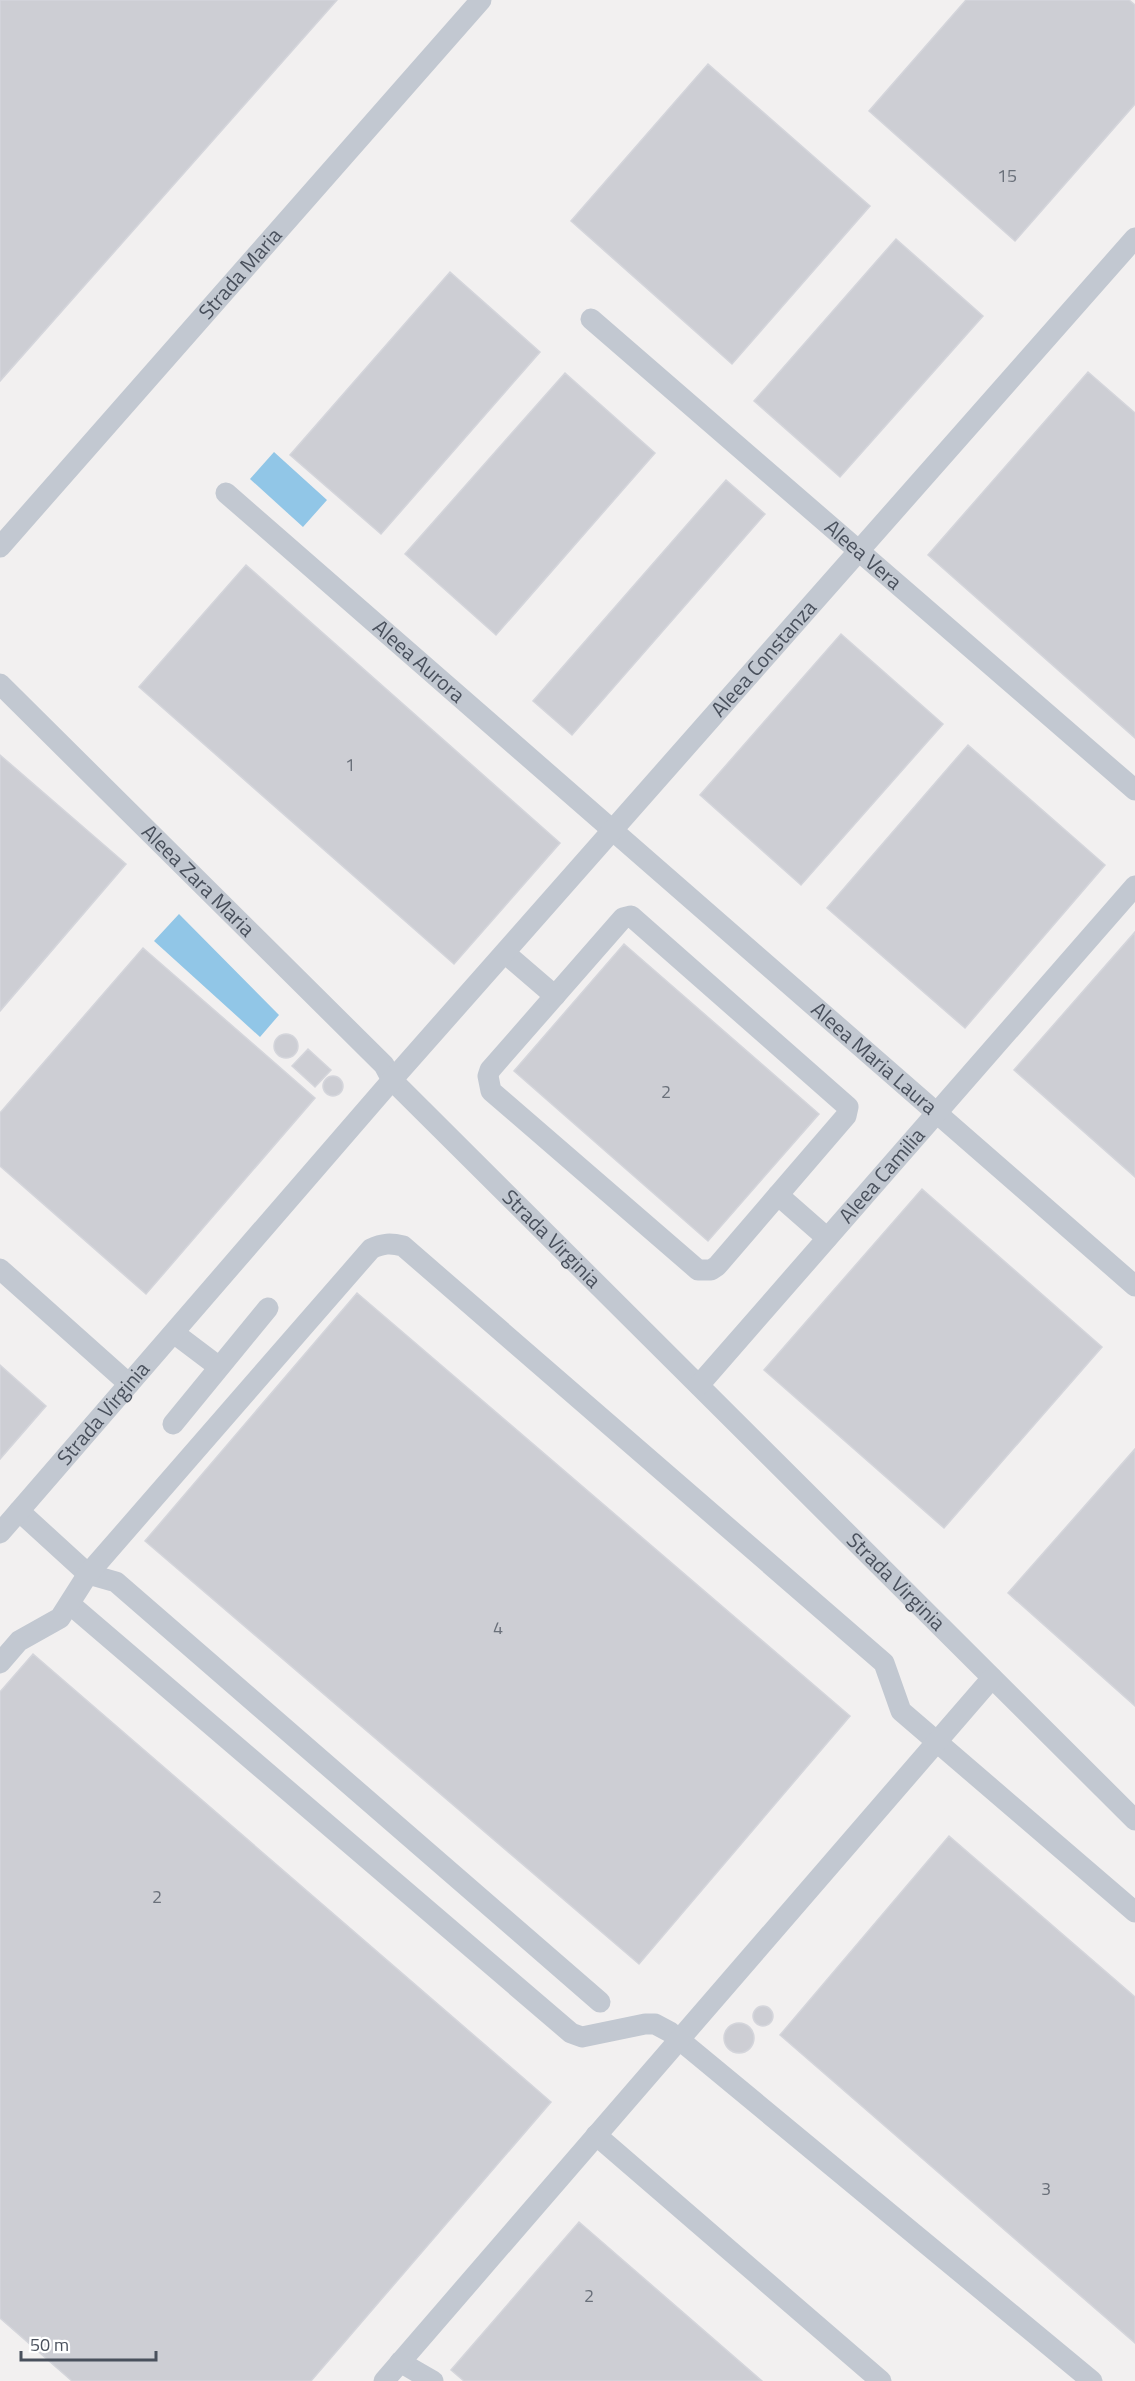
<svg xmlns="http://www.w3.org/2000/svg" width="1135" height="2381" font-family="'Titillium Web',sans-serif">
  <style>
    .water { fill: #91c6e7 }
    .building { fill: #cdced4; stroke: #d4d5db; stroke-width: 1.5 }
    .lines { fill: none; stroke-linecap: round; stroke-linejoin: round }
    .minor { stroke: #c2c8d1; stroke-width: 21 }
    .labels { text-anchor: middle; stroke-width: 4.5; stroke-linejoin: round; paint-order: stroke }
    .number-label { font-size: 18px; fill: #6a707a }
    .street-label { font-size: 21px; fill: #49505c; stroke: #fff }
  </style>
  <rect width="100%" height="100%" fill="#f2f0f0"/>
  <!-- water -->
  <path class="water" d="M 274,452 L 327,500 L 303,527 L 250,479 Z
    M 179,914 L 279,1015 L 260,1037 L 154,941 Z"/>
  <!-- building -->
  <path class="building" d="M 0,0 L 337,0 L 0,381 Z
    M 966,0 L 1129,0 L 1135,5 L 1135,104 L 1015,241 L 869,111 Z
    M 708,64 L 870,206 L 732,364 L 571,221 Z
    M 896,239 L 983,316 L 840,477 L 754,401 Z
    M 450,272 L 540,352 L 381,534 L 290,455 Z
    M 1088,372 L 1135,413 L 1135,738 L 928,555 Z
    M 565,373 L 655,453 L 496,635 L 405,554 Z
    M 726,480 L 765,514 L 572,735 L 533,701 Z
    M 246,565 L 560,843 L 454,964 L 139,687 Z
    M 841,634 L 943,724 L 801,885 L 700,795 Z
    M 968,745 L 1105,865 L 965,1028 L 827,908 Z
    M 0,755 L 126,864 L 0,1011 Z
    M 1135,932 L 1135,1177 L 1014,1070 Z
    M 624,944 L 819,1114 L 708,1241 L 514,1071 Z
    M 143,948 L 315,1098 L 146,1294 L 0,1166 L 0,1113 Z
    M274 1046a12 12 0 1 1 24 0a12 12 0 1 1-24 0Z
    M 308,1049 L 331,1070 L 315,1087 L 292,1066 Z
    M323 1086a10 10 0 1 1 20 0a10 10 0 1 1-20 0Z
    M 922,1189 L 1102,1347 L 944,1528 L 764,1370 Z
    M 357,1293 L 850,1716 L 639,1964 L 145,1541 Z
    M 0,1365 L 46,1406 L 0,1459 Z
    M 1135,1449 L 1135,1706 L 1008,1593 Z
    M 33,1654 L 551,2102 L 311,2381 L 72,2381 L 0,2318 L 0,1692 Z
    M 949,1836 L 1135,1997 L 1135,2343 L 780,2035 Z
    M753 2016a10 10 0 1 1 20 0a10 10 0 1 1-20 0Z
    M724 2038a15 15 0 1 1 30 0a15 15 0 1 1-30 0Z
    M 579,2222 L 762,2381 L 464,2381 L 451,2370 Z"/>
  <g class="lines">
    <!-- minor -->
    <g class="minor">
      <path id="s1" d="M 591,319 L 1135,790"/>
      <path id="s2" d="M 226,493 L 1135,1286"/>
      <path id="s3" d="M 0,547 L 481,0"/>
      <path id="s4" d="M 0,684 L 384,1065 L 392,1080 L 1135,1820"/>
      <path d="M 631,916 L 848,1107 L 846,1116 L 717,1266 L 711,1270 L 698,1270 L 491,1091 L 488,1076 L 490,1070 L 623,918 Z"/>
      <path d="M 505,953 L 555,996"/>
      <path d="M 778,1195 L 827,1238"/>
      <path d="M 0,1269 L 129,1384"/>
      <path d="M 174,1333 L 219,1367"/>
      <path id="s5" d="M 699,1385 L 1135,886"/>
      <path d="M 173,1424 L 268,1308"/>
      <path d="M 19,1511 L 88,1574 L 116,1582 L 600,2002"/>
      <path id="s6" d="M 0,1533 L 392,1080 L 1135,238"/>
      <path d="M 71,1605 L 571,2033 L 582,2037 L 645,2024 L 655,2024 L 670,2032 L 1092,2381"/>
      <path d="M 0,1663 L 19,1641 L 60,1618 L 88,1574 L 371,1249 C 383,1243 391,1243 403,1246 L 884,1663 L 901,1711 L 1135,1912"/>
      <path d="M 596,2135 L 881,2381"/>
      <path d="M 400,2362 L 433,2381"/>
      <path d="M 384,2381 L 992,1678"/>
    </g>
  </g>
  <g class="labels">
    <!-- number labels -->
    <g class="number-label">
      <text x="1007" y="182">15</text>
      <text x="350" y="771">1</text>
      <text x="666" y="1098">2</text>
      <text x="498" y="1634">4</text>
      <text x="157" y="1903">2</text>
      <text x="1046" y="2195">3</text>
      <text x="589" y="2302">2</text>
    </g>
    <!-- street labels -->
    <g class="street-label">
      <text dy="7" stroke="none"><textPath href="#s3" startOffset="364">Strada Maria</textPath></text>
      <text dy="7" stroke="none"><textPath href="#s1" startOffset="360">Aleea Vera</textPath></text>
      <text dy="7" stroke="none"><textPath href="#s6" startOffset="1161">Aleea Constanza</textPath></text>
      <text dy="7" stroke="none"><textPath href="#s2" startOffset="256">Aleea Aurora</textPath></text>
      <text dy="7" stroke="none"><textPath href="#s4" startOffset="279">Aleea Zara Maria</textPath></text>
      <text dy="7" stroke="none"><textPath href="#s2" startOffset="860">Aleea Maria Laura</textPath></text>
      <text dy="7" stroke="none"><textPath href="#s5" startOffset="278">Aleea Camilia</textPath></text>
      <text dy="7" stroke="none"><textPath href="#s4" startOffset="783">Strada Virginia</textPath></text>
      <text dy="7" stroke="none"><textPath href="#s6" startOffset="158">Strada Virginia</textPath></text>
      <text dy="7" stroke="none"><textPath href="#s4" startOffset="1269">Strada Virginia</textPath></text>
    </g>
  </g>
  <!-- scale -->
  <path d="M21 2351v9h135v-9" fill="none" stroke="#49505c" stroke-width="3"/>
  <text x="30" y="2351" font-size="18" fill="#49505c" stroke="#ffffff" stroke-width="4.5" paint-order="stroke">50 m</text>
</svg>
